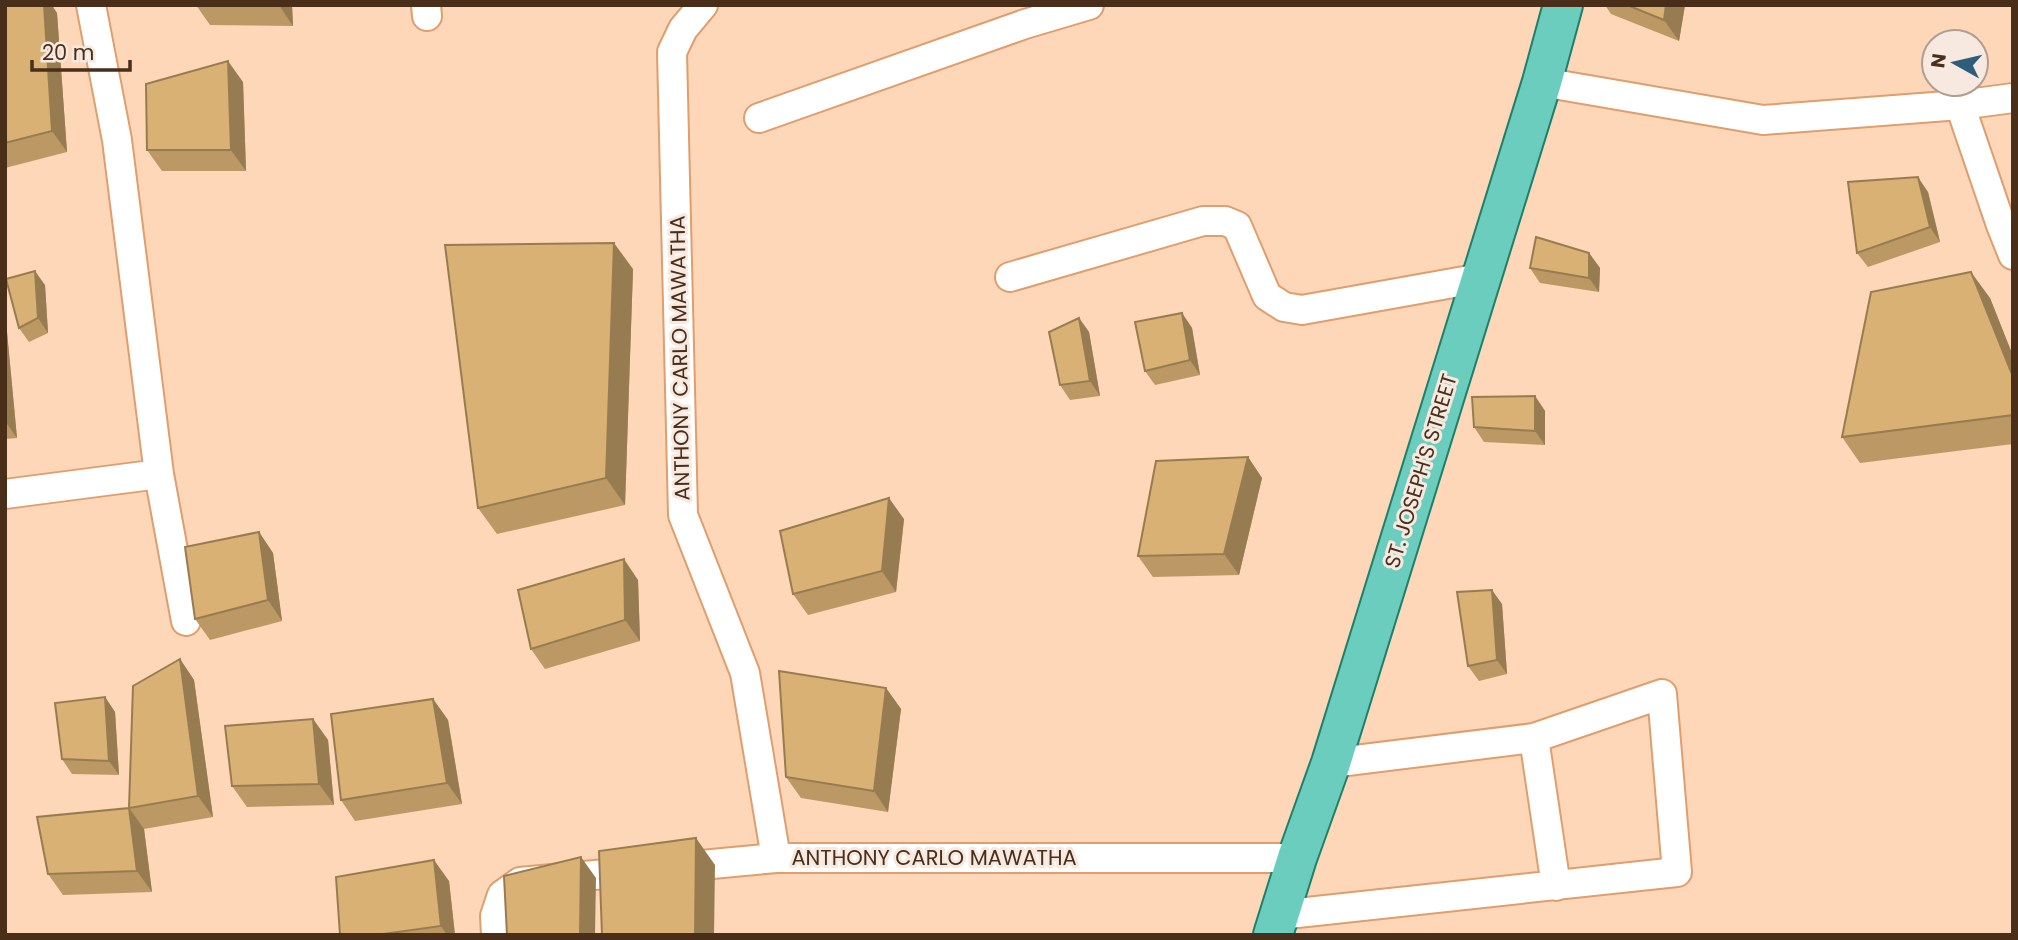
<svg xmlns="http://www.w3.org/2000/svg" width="2018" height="940" font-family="Poppins,sans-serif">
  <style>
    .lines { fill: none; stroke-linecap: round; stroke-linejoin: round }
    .minor-casing { stroke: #df9e6e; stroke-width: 32 }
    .primary-casing { stroke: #1f7f69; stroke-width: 42 }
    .minor { stroke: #fff; stroke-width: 28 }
    .primary { stroke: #6bcdbe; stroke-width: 38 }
    .wall { fill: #bb9864 }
    .shaded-wall { fill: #987c51 }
    .building { fill: #d9b174; stroke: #987c51; stroke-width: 2 }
    .labels { text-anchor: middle; stroke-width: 6; stroke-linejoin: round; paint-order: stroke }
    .street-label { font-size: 21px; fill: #492e1a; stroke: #f7e9df }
  </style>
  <rect width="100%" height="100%" fill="#fed6b8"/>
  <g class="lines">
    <defs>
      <path id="minor" d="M 91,5 L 117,140 L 159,474 L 186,621
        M 426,5 L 427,16
        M 703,5 L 683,29 L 672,52 L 683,515 L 745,673 L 776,858
        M 1542,82 L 1763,120 L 1960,105 L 2013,98
        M 1960,105 L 2001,225 L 2013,255
        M 759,118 L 1025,24 L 1089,5
        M 1010,277 L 1203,221 L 1225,221 L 1237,226 L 1267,296 L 1284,307 L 1302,310 L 1481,278
        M 5,494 L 159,474
        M 1534,738 L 1556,886
        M 1279,915 L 1677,872 L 1662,694 L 1534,738 L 1331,763
        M 496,935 L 495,916 L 502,895 L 520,882 L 776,858 L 1297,858"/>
      <path id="primary" d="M 1273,935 L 1297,858 L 1331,763 L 1542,82 L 1563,5"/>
    </defs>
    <!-- minor casing -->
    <use href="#minor" class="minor-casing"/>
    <!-- primary casing -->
    <use href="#primary" class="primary-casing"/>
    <!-- minor -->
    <use href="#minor" class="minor"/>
    <!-- primary -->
    <use href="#primary" class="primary"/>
  </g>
  <!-- wall -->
  <path class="wall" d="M 5,5 L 57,13 L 67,152 L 5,168 Z
    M 196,5 L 292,5 L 293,26 L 210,25 Z
    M 1605,5 L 1685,5 L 1679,41 L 1611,14 Z
    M 243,82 L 246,171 L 162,171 L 147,150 Z
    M 1928,192 L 1940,242 L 1868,267 L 1857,253 Z
    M 1589,253 L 1600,268 L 1599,292 L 1540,283 L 1530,268 Z
    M 633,269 L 625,505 L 497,534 L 478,508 Z
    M 45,285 L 48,333 L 29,342 L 19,328 Z
    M 1990,298 L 2013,356 L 2013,444 L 1860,463 L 1842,437 Z
    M 5,311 L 17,438 L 5,439 Z
    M 1182,313 L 1192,328 L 1200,375 L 1155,385 L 1145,371 Z
    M 1079,318 L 1089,332 L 1100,396 L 1070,400 L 1060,385 Z
    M 1535,396 L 1545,411 L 1545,445 L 1484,442 L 1474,427 Z
    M 1248,457 L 1262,478 L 1239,575 L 1153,577 L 1138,556 Z
    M 904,519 L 896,592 L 808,615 L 793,594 Z
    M 259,532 L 273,553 L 282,621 L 210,640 L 195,619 Z
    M 638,580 L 640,641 L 545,669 L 531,649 Z
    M 1502,604 L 1507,674 L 1479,681 L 1468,666 Z
    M 180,659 L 194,680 L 213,817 L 144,829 L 152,892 L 63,895 L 48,874 L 129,808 Z
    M 886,688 L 901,709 L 888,812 L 801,798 L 786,777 Z
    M 105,697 L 115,712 L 119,775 L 72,774 L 62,759 Z
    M 433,699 L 448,720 L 462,804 L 355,821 L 341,800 Z
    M 313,719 L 328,740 L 334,805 L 247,807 L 232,786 Z
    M 449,881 L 455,935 L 340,935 Z"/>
  <!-- shaded-wall -->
  <path class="shaded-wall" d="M 44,5 L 52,5 L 57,13 L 67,152 L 52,131 Z
    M 279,5 L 292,5 L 293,26 Z
    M 1666,5 L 1685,5 L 1679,41 L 1664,20 Z
    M 228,61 L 243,82 L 246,171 L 231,150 Z
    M 1918,177 L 1928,192 L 1940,242 L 1930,227 Z
    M 614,243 L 633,269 L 625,505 L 606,478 Z
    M 1589,253 L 1600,268 L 1599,292 L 1589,278 Z
    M 35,271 L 45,285 L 48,333 L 38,318 Z
    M 1971,272 L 1990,298 L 2013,356 L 2013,377 Z
    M 5,311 L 17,438 L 5,421 Z
    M 1182,313 L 1192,328 L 1200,375 L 1190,360 Z
    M 1079,318 L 1089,332 L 1100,396 L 1090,381 Z
    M 1535,396 L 1545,411 L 1545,445 L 1535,431 Z
    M 1248,457 L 1262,478 L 1239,575 L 1224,554 Z
    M 889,498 L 904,519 L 896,592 L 882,571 Z
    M 259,532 L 273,553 L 282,621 L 268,600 Z
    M 624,559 L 638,580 L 640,641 L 625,620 Z
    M 1492,590 L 1502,604 L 1507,674 L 1497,660 Z
    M 180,659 L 194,680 L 213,817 L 198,796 Z
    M 886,688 L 901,709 L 888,812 L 874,791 Z
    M 105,697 L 115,712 L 119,775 L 109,761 Z
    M 433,699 L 448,720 L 462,804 L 447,783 Z
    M 313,719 L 328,740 L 334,805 L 319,784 Z
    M 129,808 L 144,829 L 152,892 L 137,871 Z
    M 696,838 L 715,865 L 714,935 L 695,935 Z
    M 581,857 L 596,878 L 595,935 L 580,935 Z
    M 434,860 L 449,881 L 455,935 L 447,935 L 441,926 Z"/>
  <!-- building -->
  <path class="building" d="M 5,5 L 44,5 L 52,131 L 5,143 Z
    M 1627,5 L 1666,5 L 1664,20 Z
    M 228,61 L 231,150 L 147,150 L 146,84 Z
    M 1918,177 L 1930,227 L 1857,253 L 1848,182 Z
    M 1536,237 L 1589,253 L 1589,278 L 1530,268 Z
    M 614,243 L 606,478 L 478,508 L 445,245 Z
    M 35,271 L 38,318 L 19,328 L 6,279 Z
    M 1971,272 L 2013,377 L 2013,415 L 1842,437 L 1871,292 Z
    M 1182,313 L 1190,360 L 1145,371 L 1135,322 Z
    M 1079,318 L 1090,381 L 1060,385 L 1049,332 Z
    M 1535,396 L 1535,431 L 1474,427 L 1472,397 Z
    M 1248,457 L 1224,554 L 1138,556 L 1156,461 Z
    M 889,498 L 882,571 L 793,594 L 780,531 Z
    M 259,532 L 268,600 L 195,619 L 185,547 Z
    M 624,559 L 625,620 L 531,649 L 518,590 Z
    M 1492,590 L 1497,660 L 1468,666 L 1457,592 Z
    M 180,659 L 198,796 L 129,808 L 137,871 L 48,874 L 37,817 L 129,808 L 133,686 Z
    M 779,671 L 886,688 L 874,791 L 786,777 Z
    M 105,697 L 109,761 L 62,759 L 55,703 Z
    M 433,699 L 447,783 L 341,800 L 331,714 Z
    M 313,719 L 319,784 L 232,786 L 225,726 Z
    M 696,838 L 695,935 L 602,935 L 599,851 Z
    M 581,857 L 580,935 L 507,935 L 504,876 Z
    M 434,860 L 441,926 L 376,935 L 340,935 L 336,877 Z"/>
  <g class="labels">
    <!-- street labels -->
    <g class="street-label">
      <text transform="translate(680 358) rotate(-91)" y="7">ANTHONY CARLO MAWATHA</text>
      <text transform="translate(1421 471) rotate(-73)" y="7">ST. JOSEPH'S STREET</text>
      <text x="934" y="865">ANTHONY CARLO MAWATHA</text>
    </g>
  </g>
  <!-- border -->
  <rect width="2018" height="940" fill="none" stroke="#492e1a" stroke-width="14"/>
  <!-- north arrow -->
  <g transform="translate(1955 63) rotate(278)"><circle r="33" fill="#f7e9df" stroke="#b19e90" stroke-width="2"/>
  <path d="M0-5L12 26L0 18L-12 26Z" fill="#2d5e7c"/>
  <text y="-10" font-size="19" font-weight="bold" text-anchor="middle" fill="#492e1a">N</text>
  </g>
  <!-- scale -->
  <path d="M32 60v10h98v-10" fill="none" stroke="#492e1a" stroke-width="3.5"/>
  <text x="42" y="60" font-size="21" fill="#492e1a" stroke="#f7e9df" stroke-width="5" paint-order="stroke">20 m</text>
</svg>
